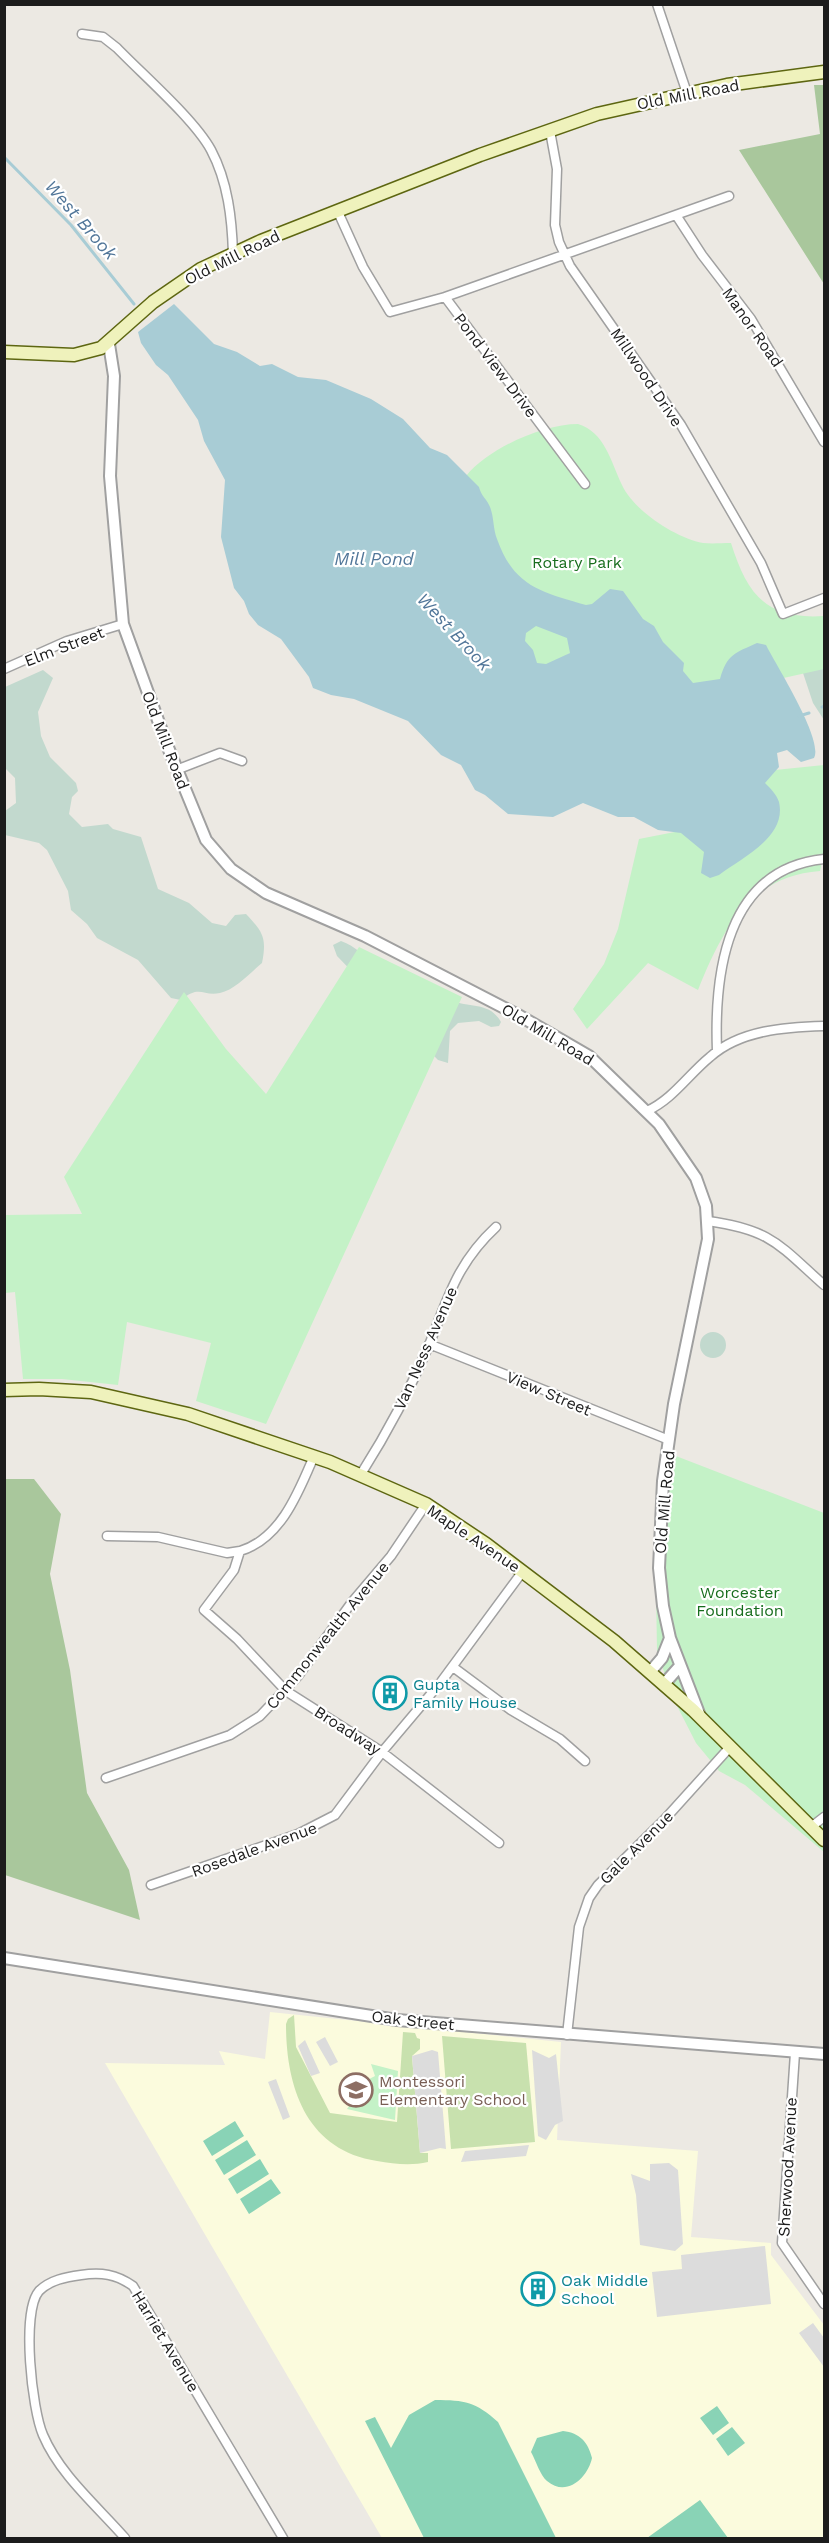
<svg xmlns="http://www.w3.org/2000/svg" width="829" height="2543" font-family="'Work Sans',sans-serif">
  <style>
    .education { fill: #fbfbdd }
    .grass { fill: #c8e1ae }
    .forest { fill: #a9c79c }
    .wetland { fill: #c2d9ce }
    .park { fill: #c4f2c7 }
    .pitch { fill: #89d3b6 }
    .parking { fill: #dcdcdc }
    .water { fill: #a8ccd5; fill-rule: evenodd }
    .lines { fill: none; stroke-linecap: round; stroke-linejoin: round }
    .stream { stroke: #a8ccd5; stroke-width: 3 }
    .minor-casing { stroke: #a0a0a0; stroke-width: 11 }
    .tertiary-casing { stroke: #a0a0a0; stroke-width: 14 }
    .secondary-casing { stroke: #5d6611; stroke-width: 15 }
    .minor { stroke: #fff; stroke-width: 8 }
    .tertiary { stroke: #fff; stroke-width: 10 }
    .secondary { stroke: #eff2bc; stroke-width: 12 }
    .labels { text-anchor: middle; stroke-width: 4.5; stroke-linejoin: round; paint-order: stroke }
    .street-label { font-size: 16px; fill: #1c1c1c; stroke: #fff }
    .park-label { font-size: 16px; fill: #176d1d; stroke: #fff }
    .culture-label { font-size: 16px; fill: #0d838f; stroke: #fff; text-anchor: start }
    .education-label { font-size: 16px; fill: #785e54; stroke: #fff; text-anchor: start }
    .water-label { font-size: 18px; font-style: italic; fill: #517699; stroke: #fff }
  </style>
  <rect width="100%" height="100%" fill="#ece9e3"/>
  <!-- education -->
  <path class="education" d="M 270,2012 L 561,2042 L 557,2140 L 698,2151 L 691,2237 L 771,2243 L 771,2255 L 824,2325 L 824,2538 L 382,2538 L 105,2063 L 225,2065 L 219,2051 L 265,2059 Z"/>
  <!-- grass -->
  <path class="grass" d="M 294,2015 L 296,2047 L 330,2113 L 397,2122 L 403,2032 L 415,2033 L 417,2038 L 420,2039 L 420,2049 L 412,2056 L 420,2153 L 428,2153 L 428,2162 C 411,2166 394,2164 377,2161 C 306,2150 286,2087 286,2024 L 288,2019 Z
    M 442,2036 L 526,2043 L 535,2142 L 451,2149 Z"/>
  <!-- forest -->
  <path class="forest" d="M 814,85 L 824,85 L 824,284 L 739,150 L 820,134 Z
    M 5,1479 L 34,1479 L 61,1514 L 50,1574 L 70,1670 L 87,1793 L 129,1870 L 140,1920 L 5,1875 Z"/>
  <!-- wetland -->
  <path class="wetland" d="M 824,655 L 824,720 L 813,703 L 801,667 Z
    M 43,670 L 53,678 L 38,712 L 41,736 L 50,757 L 76,783 L 78,791 L 72,797 L 69,814 L 82,827 L 108,824 L 113,829 L 141,837 L 158,889 L 189,903 L 212,923 L 226,926 L 235,915 L 246,914 C 263,932 267,938 262,963 C 251,972 235,990 220,993 C 203,997 200,984 181,1000 L 171,998 L 138,960 L 97,938 L 87,924 L 71,910 L 68,891 L 47,850 L 39,843 L 5,835 L 5,811 L 16,803 L 15,778 L 5,768 L 5,687 Z
    M 341,941 C 356,946 364,957 376,964 C 399,978 428,991 453,1001 C 471,1008 490,1002 501,1022 L 499,1026 L 491,1027 L 479,1021 L 458,1023 L 450,1031 L 448,1063 L 438,1060 L 337,956 L 333,945 Z
    M700 1345a13 13 0 1 1 26 0a13 13 0 1 1-26 0Z"/>
  <!-- park -->
  <path class="park" d="M 578,424 C 605,432 611,462 622,485 C 634,511 676,538 703,543 C 712,544 722,543 731,543 C 747,594 766,620 824,616 L 824,669 L 734,689 L 697,694 L 573,651 L 537,674 L 446,513 C 453,501 458,486 466,476 C 489,448 543,424 578,424 Z
    M 824,765 L 824,851 L 820,871 C 750,876 722,930 698,990 L 648,963 L 587,1029 L 573,1009 L 604,964 L 618,929 L 639,839 L 751,817 L 764,766 L 775,770 Z
    M 359,947 L 462,997 L 266,1424 L 196,1401 L 211,1343 L 127,1322 L 118,1385 L 62,1379 L 23,1379 L 15,1292 L 5,1293 L 5,1215 L 82,1214 L 64,1177 L 184,992 L 226,1049 L 266,1094 Z
    M 663,1451 L 824,1513 L 824,1852 L 745,1785 L 719,1771 L 696,1743 L 673,1698 L 657,1651 L 655,1527 Z
    M 371,2064 L 398,2071 L 395,2120 L 347,2109 L 354,2099 L 350,2089 L 375,2076 Z"/>
  <!-- pitch -->
  <path class="pitch" d="M 235,2121 L 244,2136 L 212,2156 L 203,2141 Z
    M 247,2140 L 256,2155 L 224,2175 L 215,2160 Z
    M 260,2159 L 269,2174 L 237,2194 L 228,2179 Z
    M 271,2179 L 281,2193 L 249,2214 L 240,2199 Z
    M 435,2400 C 465,2400 476,2402 498,2422 L 556,2538 L 424,2538 L 365,2421 L 375,2417 L 391,2448 L 409,2415 Z
    M 717,2406 L 729,2423 L 713,2435 L 700,2418 Z
    M 732,2427 L 745,2443 L 728,2456 L 716,2439 Z
    M 563,2431 C 580,2433 588,2442 592,2458 C 588,2477 567,2498 547,2481 C 540,2475 536,2461 531,2452 L 537,2438 Z
    M 700,2500 L 728,2538 L 647,2538 Z"/>
  <!-- parking -->
  <path class="parking" d="M 325,2037 L 338,2062 L 330,2066 L 316,2042 Z
    M 305,2040 L 320,2073 L 311,2076 L 298,2046 Z
    M 432,2050 L 438,2052 L 446,2149 L 440,2148 L 420,2153 L 412,2056 Z
    M 532,2050 L 549,2058 L 556,2054 L 563,2121 L 555,2125 L 546,2140 L 538,2136 Z
    M 276,2079 L 290,2117 L 283,2120 L 268,2082 Z
    M 529,2145 L 526,2156 L 461,2162 L 465,2151 Z
    M 669,2163 L 678,2170 L 683,2244 L 675,2251 L 640,2245 L 636,2195 L 631,2174 L 650,2181 L 650,2164 Z
    M 765,2246 L 771,2304 L 657,2317 L 652,2272 L 682,2269 L 681,2255 Z
    M 813,2323 L 824,2338 L 824,2367 L 799,2333 Z"/>
  <!-- water -->
  <path class="water" d="M 174,304 L 214,344 L 237,352 L 260,366 L 272,364 L 298,377 L 326,380 L 371,399 L 403,419 L 430,448 L 447,455 L 479,487 C 481,496 487,499 490,507 C 494,517 493,529 497,539 C 514,587 542,592 586,605 L 592,604 L 610,589 L 623,591 L 643,619 L 654,626 L 663,642 L 684,663 L 683,671 L 693,683 L 720,679 C 727,654 735,653 757,643 L 766,645 C 776,665 824,740 814,758 L 801,762 L 787,750 L 777,753 L 779,767 L 765,783 C 770,788 777,795 779,802 C 787,837 743,857 719,875 L 710,878 L 701,873 L 704,852 L 681,833 L 658,830 L 634,817 L 618,817 L 583,803 L 553,817 L 508,814 L 485,795 L 475,790 L 461,765 L 441,755 L 408,721 L 354,699 L 331,695 L 313,688 L 309,677 L 281,639 L 258,625 L 249,614 L 244,601 L 234,588 L 221,537 L 225,480 L 204,441 L 198,420 L 168,375 L 156,365 L 141,343 L 138,332 ZM 536,626 L 567,638 L 570,653 L 546,664 L 537,663 L 533,650 L 525,641 L 526,633 Z"/>
  <g class="lines">
    <!-- stream -->
    <path class="stream" d="M 4,157 L 71,225 L 134,304
      M 822,707 L 824,706
      M 799,716 L 809,713"/>
    <defs>
      <path id="minor" d="M 657,4 L 687,93
        M 82,34 L 103,37 L 117,48 C 143,75 194,119 211,150 C 228,182 232,219 233,254
        M 550,131 L 557,169 L 555,225 L 559,242 L 570,266 L 681,425 L 761,563 L 783,614 L 824,598
        M 338,212 L 363,267 L 390,312 L 445,297 L 585,484
        M 676,215 L 702,255 L 751,319 L 824,442
        M 445,297 L 729,196
        M 4,669 L 67,641 L 123,624
        M 176,770 L 220,753 L 242,761
        M 717,1051 C 714,971 727,869 824,859
        M 647,1111 C 673,1099 688,1075 710,1057 C 740,1030 786,1027 824,1026
        M 708,1221 C 772,1230 779,1245 824,1285
        M 429,1344 L 669,1440
        M 314,1456 C 299,1491 281,1539 240,1551 L 234,1570 L 204,1610 L 237,1639 L 286,1691 L 382,1752 L 499,1843
        M 361,1474 C 387,1433 410,1390 429,1345 C 448,1298 457,1263 496,1227
        M 107,1536 L 158,1537 L 227,1553 L 240,1551
        M 453,1667 L 511,1710 L 560,1739 L 585,1761
        M 106,1778 L 230,1735 L 260,1716 L 298,1676 L 352,1602 L 391,1556 L 426,1504
        M 811,1827 L 824,1817
        M 151,1885 L 298,1834 L 335,1815 L 382,1752 L 441,1682 L 523,1571
        M 567,2035 L 579,1927 L 589,1898 L 598,1885 L 664,1820 L 730,1747
        M 795,2053 L 782,2243 L 824,2304
        M 125,2538 C 97,2506 60,2475 43,2435 C 32,2410 21,2312 39,2291 C 50,2280 66,2277 81,2275 C 101,2272 116,2274 133,2286 L 283,2538"/>
      <path id="tertiary" d="M 109,344 L 114,376 L 110,476 L 123,624 L 167,745 L 206,840 L 231,869 L 266,893 L 365,936 L 520,1016 L 589,1056 L 659,1124 L 696,1178 L 706,1206 L 708,1239 L 674,1404 L 663,1481 L 659,1568 L 663,1606 L 670,1638 L 700,1716
        M 650,1672 L 662,1658 L 670,1638
        M 664,1684 L 679,1667
        M 4,1958 L 397,2020 L 824,2054"/>
      <path id="secondary" d="M 4,352 L 74,355 L 101,348 L 153,302 L 201,269 L 261,241 L 480,155 L 597,114 L 727,85 L 824,72
        M 4,1390 L 39,1389 L 91,1392 L 188,1414 L 330,1462 L 426,1504 L 486,1544 L 614,1641 L 693,1710 L 824,1840"/>
    </defs>
    <!-- minor casing -->
    <use href="#minor" class="minor-casing"/>
    <!-- tertiary casing -->
    <use href="#tertiary" class="tertiary-casing"/>
    <!-- secondary casing -->
    <use href="#secondary" class="secondary-casing"/>
    <!-- minor -->
    <use href="#minor" class="minor"/>
    <!-- tertiary -->
    <use href="#tertiary" class="tertiary"/>
    <!-- secondary -->
    <use href="#secondary" class="secondary"/>
  </g>
  <!-- icons -->
  <defs>
    <symbol id="building-ring" viewBox="-11 -11 22 22"><circle r="9.5" fill="#fff" stroke="#0f9aa8" stroke-width="1.5"/><path d="M-4-6H4V6H1V3H-1V6H-4ZM-2.5-4.3h1.7v1.8h-1.7ZM.8-4.3h1.7v1.8H.8ZM-2.5-1h1.7V.8h-1.7ZM.8-1h1.7V.8H.8Z" fill="#0f9aa8"/></symbol>
    <symbol id="school-ring" viewBox="-11 -11 22 22"><circle r="9.5" fill="#fff" stroke="#8d6e63" stroke-width="1.5"/><path d="M0-5L7-2L0 1L-7-2ZM-4 1L0 2.5L4 1V4Q0 6-4 4Z" fill="#8d6e63"/></symbol>
  </defs>
  <g fill-rule="evenodd">
    <use href="#building-ring" x="371" y="1674" width="38" height="38"/>
    <use href="#school-ring" x="337" y="2071" width="38" height="38"/>
    <use href="#building-ring" x="519" y="2270" width="38" height="38"/>
  </g>
  <g class="labels">
    <!-- street labels -->
    <g class="street-label">
      <text transform="translate(688 94) rotate(-11)" y="6">Old Mill Road</text>
      <text transform="translate(232 257) rotate(-26)" y="6">Old Mill Road</text>
      <text transform="translate(753 327) rotate(55)" y="6">Manor Road</text>
      <text transform="translate(496 365) rotate(53)" y="6">Pond View Drive</text>
      <text transform="translate(647 377) rotate(56)" y="6">Millwood Drive</text>
      <text transform="translate(64 646) rotate(-21)" y="6">Elm Street</text>
      <text transform="translate(166 740) rotate(69)" y="6">Old Mill Road</text>
      <text transform="translate(548 1034) rotate(31)" y="6">Old Mill Road</text>
      <text transform="translate(425 1348) rotate(-66)" y="6">Van Ness Avenue</text>
      <text transform="translate(549 1393) rotate(23)" y="6">View Street</text>
      <text transform="translate(664 1502) rotate(-85)" y="6">Old Mill Road</text>
      <text transform="translate(474 1538) rotate(34)" y="6">Maple Avenue</text>
      <text transform="translate(327 1635) rotate(-51)" y="6">Commonwealth Avenue</text>
      <text transform="translate(348 1730) rotate(33)" y="6">Broadway</text>
      <text transform="translate(636 1847) rotate(-45)" y="6">Gale Avenue</text>
      <text transform="translate(254 1849) rotate(-20)" y="6">Rosedale Avenue</text>
      <text transform="translate(413 2020) rotate(6)" y="6">Oak Street</text>
      <text transform="translate(787 2167) rotate(-87)" y="6">Sherwood Avenue</text>
      <text transform="translate(166 2341) rotate(59)" y="6">Harriet Avenue</text>
    </g>
    <!-- park labels -->
    <g class="park-label">
      <text x="577" y="568">Rotary Park</text>
      <text x="740" y="1598">Worcester<tspan x="740" dy="18">Foundation</tspan></text>
    </g>
    <!-- culture labels -->
    <g class="culture-label">
      <text x="413" y="1690">Gupta<tspan x="413" dy="18">Family House</tspan></text>
      <text x="561" y="2286">Oak Middle<tspan x="561" dy="18">School</tspan></text>
    </g>
    <!-- education labels -->
    <g class="education-label">
      <text x="379" y="2087">Montessori<tspan x="379" dy="18">Elementary School</tspan></text>
    </g>
    <!-- water labels -->
    <g class="water-label">
      <text transform="translate(81 220) rotate(49)" y="6">West Brook</text>
      <text x="374" y="565">Mill Pond</text>
      <text transform="translate(454 632) rotate(47)" y="6">West Brook</text>
    </g>
  </g>
  <!-- border -->
  <rect width="829" height="2543" fill="none" stroke="#1c1c1c" stroke-width="12"/>
</svg>
